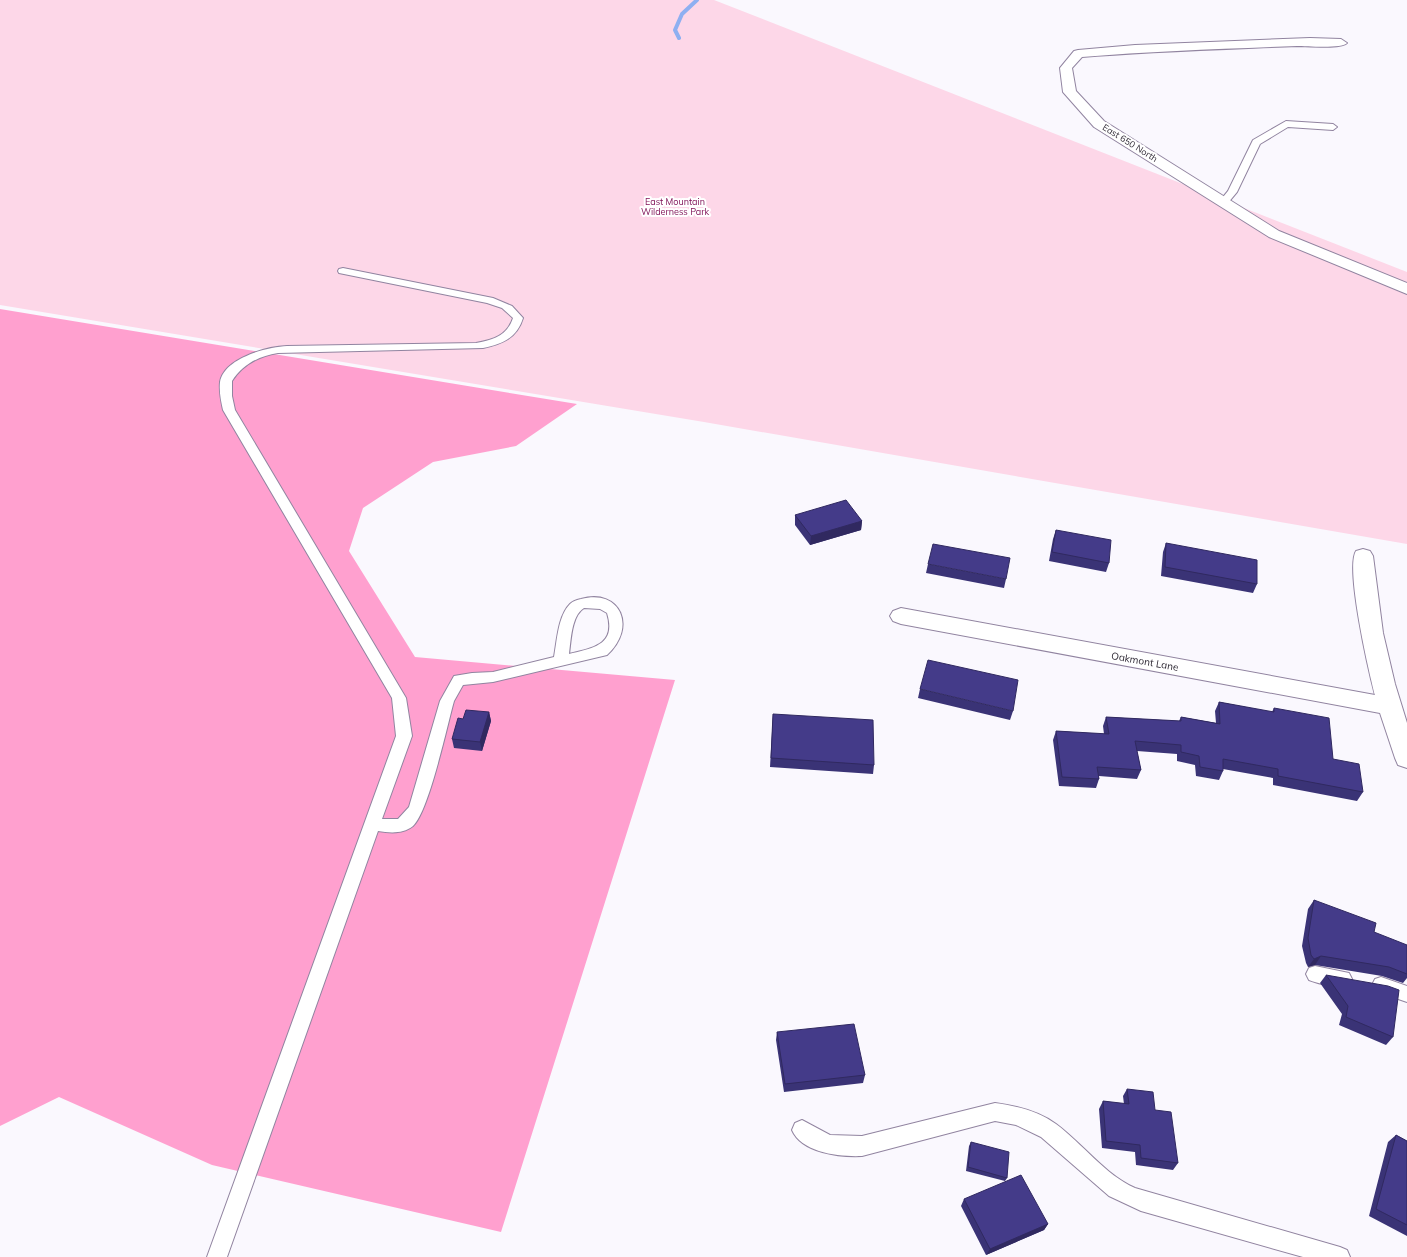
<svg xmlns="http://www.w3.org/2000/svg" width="1407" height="1257" font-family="Mulish,sans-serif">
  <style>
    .green { fill: #fdd7e8 }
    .forest { fill: #ffa0cf }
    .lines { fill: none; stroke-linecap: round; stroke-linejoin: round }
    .stream { stroke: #8eaff1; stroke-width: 4 }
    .service-casing { stroke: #9184a0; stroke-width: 2 }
    .minor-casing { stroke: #9184a0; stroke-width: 2 }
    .service { fill: #fff; fill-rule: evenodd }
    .minor { fill: #fff; fill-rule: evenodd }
    .wall { fill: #3a3376 }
    .shaded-wall { fill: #302960 }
    .building { fill: #443b89; stroke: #302960 }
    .labels { text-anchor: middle; stroke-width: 4; stroke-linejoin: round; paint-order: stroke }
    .far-street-label { font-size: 9px; fill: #2d2833; stroke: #fff }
    .far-park-label { font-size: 9px; fill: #7d0d54; stroke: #fff }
    .street-label { font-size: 10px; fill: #2d2833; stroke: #fff }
  </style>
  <rect width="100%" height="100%" fill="#faf8fe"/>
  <!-- green -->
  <path class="green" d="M 0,0 L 714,0 L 1407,272 L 1407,544 L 704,422 L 0,305 Z"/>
  <!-- forest -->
  <path class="forest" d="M 0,309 L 577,404 L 516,446 L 433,462 L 363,508 L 349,551 L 415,657 L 675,680 L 501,1232 L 212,1165 L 59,1097 L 0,1126 Z"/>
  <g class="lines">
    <!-- stream -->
    <path class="stream" d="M 679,38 L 675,30 L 682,14 L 697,0"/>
    <defs>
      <path id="service" d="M 1286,121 L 1333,124 L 1337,127 L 1333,130 L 1288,127 L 1260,144 L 1237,192 L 1227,204 L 1221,204 L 1219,202 L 1228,191 L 1253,140 Z
        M 343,268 L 493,298 L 512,306 L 523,318 C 517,338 502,344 483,348 L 278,353 C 259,356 243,364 232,381 L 232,396 L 235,410 L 406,698 L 412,736 L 382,819 L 398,819 L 409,807 L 440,701 L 454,676 L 472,673 L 493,672 L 554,657 C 557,641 558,616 570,604 C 573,601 577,600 581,599 C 621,588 637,628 607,655 L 493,682 L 463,685 L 454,701 C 447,726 429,811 413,826 C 403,834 390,833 378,831 L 227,1257 L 207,1257 L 396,736 L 392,698 L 223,410 C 221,401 219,392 220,382 C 224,358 267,347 287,346 L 476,343 C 493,340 507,336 513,318 L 502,308 L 487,303 L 339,273 L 338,271 L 339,269 ZM 584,608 L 600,609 L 607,613 C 617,645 593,648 569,654 C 571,641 571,616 584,608 Z
        M 1315,966 L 1349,973 L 1352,979 L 1349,985 C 1338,989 1320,984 1309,980 L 1306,974 L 1309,968 Z
        M 1381,977 L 1407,986 L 1407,1002 L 1375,991 L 1372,985 L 1375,979 Z
        M 995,1103 C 1017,1106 1038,1111 1056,1124 C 1083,1144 1104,1174 1135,1188 L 1340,1247 L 1347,1250 L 1350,1257 L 1303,1257 L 1141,1211 L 1109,1196 L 1041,1137 L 1016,1125 L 995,1121 L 862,1156 C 840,1157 802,1153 792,1130 L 795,1123 L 802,1120 L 830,1135 L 862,1136 Z"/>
      <path id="minor" d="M 1310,38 L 1341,39 L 1347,43 C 1343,49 1306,46 1297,46 C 1225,49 1153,51 1082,57 L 1072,68 L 1076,91 L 1104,121 L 1279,231 L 1407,283 L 1407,294 L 1269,237 L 1094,127 L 1063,92 L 1060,68 L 1074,51 L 1078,50 L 1135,45 Z
        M 1363,549 L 1370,551 L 1373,556 L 1383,633 L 1395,684 L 1407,723 L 1407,768 L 1398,765 L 1395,758 L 1380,713 L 901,624 L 893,621 L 890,616 L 893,611 L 901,608 L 1375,695 C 1369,672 1345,568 1356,551 Z"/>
    </defs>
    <!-- service casing -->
    <use href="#service" class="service-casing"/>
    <!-- minor casing -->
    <use href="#minor" class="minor-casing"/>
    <!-- service -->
    <use href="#service" class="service"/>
    <!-- minor -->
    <use href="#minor" class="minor"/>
  </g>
  <!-- wall -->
  <path class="wall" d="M 795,515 L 862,521 L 861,530 L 810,545 L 795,525 Z
    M 1056,530 L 1109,563 L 1106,572 L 1049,561 L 1053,539 Z
    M 1166,543 L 1257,584 L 1253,593 L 1161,576 L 1163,552 Z
    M 928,564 L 1006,579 L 1004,588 L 926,573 Z
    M 920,689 L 1013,711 L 1010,720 L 918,698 Z
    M 1219,702 L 1272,712 L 1274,708 L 1333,759 L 1363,792 L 1357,801 L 1273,785 L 1273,778 L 1223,769 L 1223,771 L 1219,780 L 1196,776 L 1195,765 L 1177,761 L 1177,754 L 1137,751 L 1141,770 L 1137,779 L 1099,776 L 1099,779 L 1096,788 L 1059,786 L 1053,740 L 1056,731 L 1104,734 L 1103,726 L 1106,717 L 1179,721 L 1181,717 L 1216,723 L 1215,711 Z
    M 489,712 L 491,721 L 482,751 L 454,748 L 452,739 L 463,719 Z
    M 773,714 L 874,765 L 873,774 L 770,767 Z
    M 1314,900 L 1374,932 L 1407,974 L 1407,978 L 1403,983 L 1382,976 L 1315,965 L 1308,967 L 1306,963 L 1302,946 L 1308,909 Z
    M 1326,975 L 1393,1037 L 1386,1045 L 1339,1025 L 1342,1014 L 1320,983 Z
    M 777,1032 L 865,1075 L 863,1083 L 784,1092 L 776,1040 Z
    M 1127,1089 L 1155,1110 L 1178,1163 L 1173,1170 L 1136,1165 L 1135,1152 L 1102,1148 L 1099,1109 L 1103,1101 L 1124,1104 L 1123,1096 Z
    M 1396,1135 L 1407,1141 L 1407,1236 L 1369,1216 L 1388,1142 Z
    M 971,1142 L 1007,1178 L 1005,1181 L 966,1171 L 969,1146 Z
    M 964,1199 L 1048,1224 L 1044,1230 L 986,1255 L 961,1206 Z"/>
  <!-- shaded-wall -->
  <path class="shaded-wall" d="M 862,521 L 861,530 L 810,545 L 811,536 Z
    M 489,712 L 491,721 L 482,751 L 480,742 Z
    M 1321,956 L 1315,965 L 1308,967 L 1314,959 Z
    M 1048,1224 L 1044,1230 L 986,1255 L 990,1249 Z"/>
  <!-- building -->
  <path class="building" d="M 846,500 L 862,521 L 811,536 L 795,515 Z
    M 1056,530 L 1111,540 L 1109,563 L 1052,552 Z
    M 1166,543 L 1257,560 L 1257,584 L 1165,567 Z
    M 933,544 L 1010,558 L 1006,579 L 928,564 Z
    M 928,660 L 1018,680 L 1013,711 L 920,689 Z
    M 1219,702 L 1274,712 L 1274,708 L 1329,718 L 1333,759 L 1359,764 L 1363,792 L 1278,776 L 1278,769 L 1223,759 L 1223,771 L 1200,767 L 1199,756 L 1181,752 L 1181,745 L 1135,741 L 1141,770 L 1097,767 L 1099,779 L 1062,777 L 1056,731 L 1109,734 L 1106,717 L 1181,721 L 1181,717 L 1220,724 Z
    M 466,710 L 489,712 L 480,742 L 452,739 L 458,718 L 463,719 Z
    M 773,714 L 873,720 L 874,765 L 771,758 Z
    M 1314,900 L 1376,923 L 1374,932 L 1407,945 L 1407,974 L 1389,967 L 1321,956 L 1314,959 L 1311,955 L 1308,938 Z
    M 1326,975 L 1388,986 L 1399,990 L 1393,1037 L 1346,1017 L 1348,1006 Z
    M 854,1024 L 865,1075 L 785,1084 L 777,1032 Z
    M 1127,1089 L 1153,1092 L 1155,1110 L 1171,1112 L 1178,1163 L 1141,1158 L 1140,1145 L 1106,1141 L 1103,1101 L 1129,1104 Z
    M 1396,1135 L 1407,1141 L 1407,1225 L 1376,1209 Z
    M 971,1142 L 1009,1152 L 1007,1178 L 968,1167 Z
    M 1021,1175 L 1048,1224 L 990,1249 L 964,1199 Z"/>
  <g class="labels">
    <!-- far-street labels -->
    <g class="far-street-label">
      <text transform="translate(1130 143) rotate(32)" y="3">East 650 North</text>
    </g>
    <!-- far-park labels -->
    <g class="far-park-label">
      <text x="675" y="205">East Mountain<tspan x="675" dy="10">Wilderness Park</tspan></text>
    </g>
    <!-- street labels -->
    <g class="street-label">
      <text transform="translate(1145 661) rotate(10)" y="4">Oakmont Lane</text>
    </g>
  </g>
</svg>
